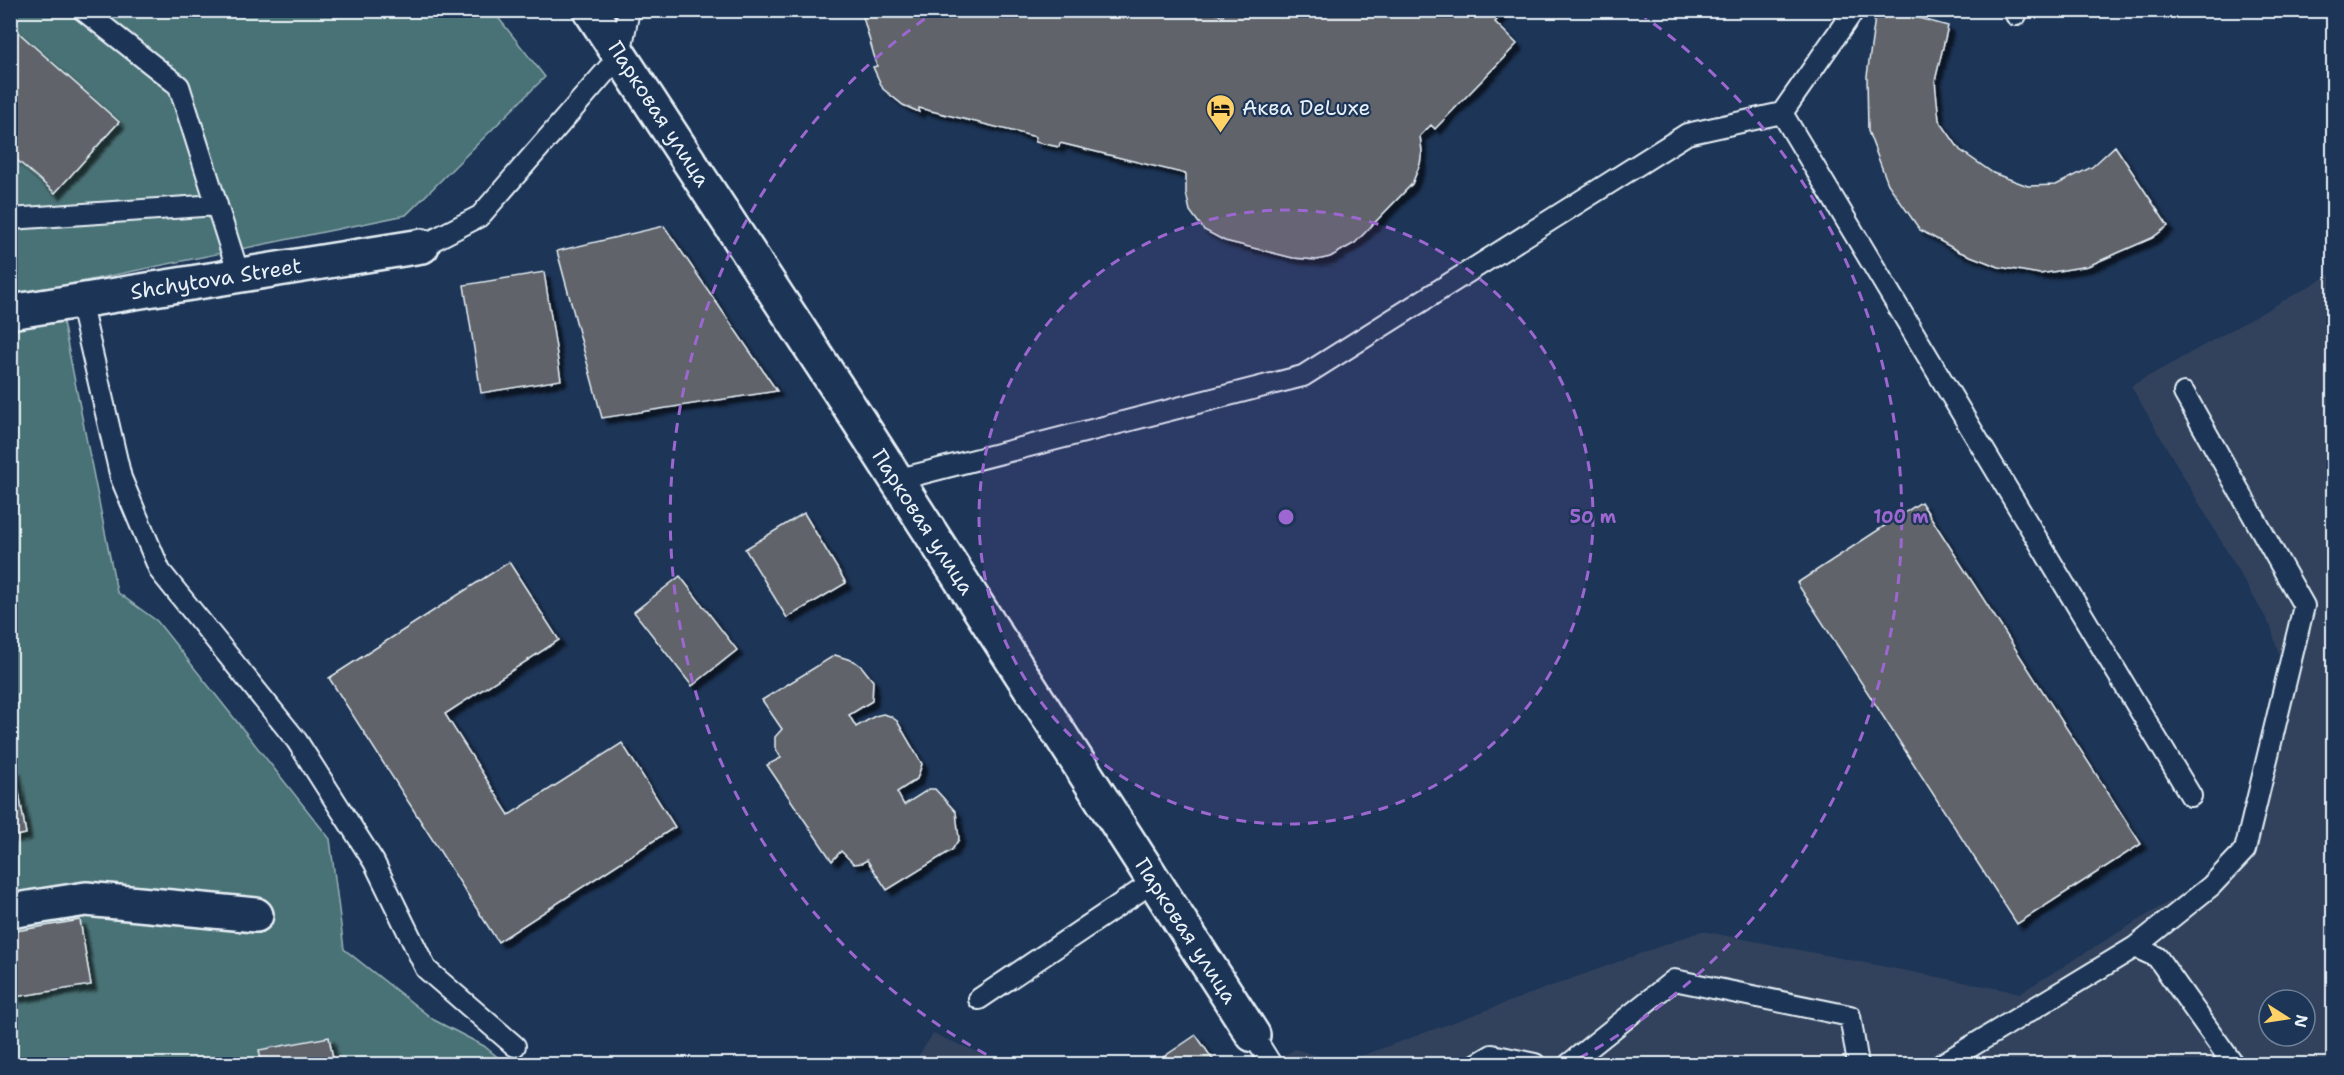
<svg xmlns="http://www.w3.org/2000/svg" width="2344" height="1075" font-family="'Shantell Sans',sans-serif">
  <style>
    .built { fill: #31435d; fill-rule: evenodd }
    .green { fill: #497276; stroke: #98b2b7; stroke-width: 1.5 }
    .building { fill: #61646b; stroke: #e8f1f8; stroke-width: 1.5; filter: url(#shadow) }
    .lines { fill: none; stroke-linecap: round; stroke-linejoin: round }
    .lane-casing { stroke: #e8f1f8; stroke-width: 24 }
    .street-casing { stroke: #e8f1f8; stroke-width: 38 }
    .lane { stroke: #1d3557; stroke-width: 20 }
    .street { stroke: #1d3557; stroke-width: 33 }
    .ring { fill: none; stroke: #9c67d0; stroke-width: 3; stroke-dasharray: 10 8 }
    .labels { text-anchor: middle; stroke-width: 4.5; stroke-linejoin: round; paint-order: stroke }
    .poi-label { font-size: 21px; fill: #e8f1f8; stroke: #1d3557; text-anchor: start }
    .street-label { font-size: 21px; fill: #e8f1f8; stroke: #1d3557 }
    .centre { fill: #9c67d0; stroke: #1d3557; stroke-width: 3 }
    .ring-label { font-size: 18px; text-anchor: middle; font-weight: bold; fill: #9c67d0; stroke: #1d3557; stroke-width: 4.5; stroke-linejoin: round; paint-order: stroke }
  </style>
  <defs>
    <filter id="shadow"><feDropShadow dx="5.5" dy="5.5" stdDeviation="1.5" flood-color="#0009"/></filter>
  </defs>
  <rect width="100%" height="100%" fill="#1d3557"/>
  <filter id="ink" filterUnits="userSpaceOnUse"><feTurbulence type="fractalNoise" baseFrequency=".0167" numOctaves="2"/><feDisplacementMap in="SourceGraphic" scale="12" xChannelSelector="R" yChannelSelector="G"/><feConvolveMatrix kernelMatrix="1 2 1 2 8 2 1 2 1" color-interpolation-filters="sRGB"/></filter>
  <g filter="url(#ink)">
    <!-- built -->
    <path class="built" d="M 2333,273 L 2333,1064 L 1270,1064 L 1295,1049 L 1342,1063 L 1702,931 L 2020,993 L 2220,870 L 2243,823 L 2281,661 L 2271,627 L 2131,386 ZM 2269,1000 L 2305,1000 L 2305,1036 L 2269,1036 Z
      M 933,1034 L 1008,1064 L 913,1064 Z"/>
    <!-- green -->
    <path class="green" d="M 10,11 L 493,11 L 545,77 L 406,215 L 56,287 L 117,592 L 157,621 L 330,839 L 344,949 L 434,1020 L 484,1046 L 506,1064 L 11,1064 Z"/>
    <!-- building -->
    <path class="building" d="M 861,10 L 1203,10 L 1223,16 L 1224,10 L 1506,10 L 1495,22 L 1517,44 L 1435,129 L 1431,125 L 1420,136 L 1422,151 L 1420,164 L 1412,184 L 1355,243 L 1330,257 L 1317,260 L 1293,258 L 1225,241 L 1204,230 L 1190,211 L 1186,193 L 1186,174 L 1060,143 L 1059,147 L 1035,142 L 1036,137 L 919,108 L 919,112 L 903,105 L 883,89 L 873,67 L 877,66 Z
      M 1876,10 L 1889,10 L 1948,26 L 1935,81 L 1939,120 L 1960,150 L 1993,173 L 2028,186 L 2056,185 L 2092,167 L 2115,146 L 2168,226 L 2152,238 L 2088,266 L 2040,274 L 1999,267 L 1960,252 L 1920,230 L 1888,184 L 1868,131 L 1867,76 Z
      M 10,25 L 119,122 L 55,193 L 10,154 Z
      M 664,226 L 777,391 L 602,418 L 557,251 Z
      M 544,272 L 561,380 L 481,393 L 464,285 Z
      M 1921,502 L 2141,844 L 2017,924 L 1797,583 Z
      M 804,513 L 846,583 L 787,618 L 745,549 Z
      M 509,562 L 559,640 L 445,714 L 509,815 L 622,743 L 675,827 L 498,942 L 329,678 Z
      M 680,576 L 737,650 L 692,686 L 634,612 Z
      M 835,655 L 854,661 L 862,667 L 873,681 L 872,701 L 849,715 L 856,727 L 875,716 L 883,714 L 890,716 L 897,721 L 922,764 L 917,779 L 897,792 L 904,805 L 929,789 L 935,789 L 956,812 L 959,839 L 952,850 L 887,890 L 867,860 L 862,863 L 854,864 L 841,851 L 832,861 L 767,765 L 781,758 L 775,747 L 775,737 L 782,729 L 762,700 Z
      M 15,769 L 26,834 L 10,837 L 10,770 Z
      M 80,920 L 91,985 L 15,997 L 10,967 L 10,932 Z
      M 1196,1035 L 1216,1064 L 1153,1064 Z
      M 329,1037 L 334,1064 L 262,1064 L 259,1050 Z"/>
    <g class="lines">
      <defs>
        <path id="lane" d="M 83,10 L 179,86 L 239,275
          M 2014,10 L 2016,15
          M 1782,113 L 1854,10
          M 10,219 L 217,205
          M 422,246 L 480,216 L 620,55 L 629,10
          M 80,301 L 121,478 L 160,571 L 297,741 L 374,862 L 426,969 L 515,1046
          M 896,480 L 1303,376 L 1687,134 L 1782,113 L 2191,796
          M 2135,947 L 2211,886 L 2245,850 L 2304,606 L 2184,393
          M 979,999 L 1153,882
          M 1253,1035 L 1271,1064
          M 1477,1064 L 1492,1055 L 1535,1064
          M 1569,1064 L 1674,980 L 1850,1016 L 1858,1064
          M 1942,1064 L 2135,947 L 2157,957 L 2233,1064"/>
        <path id="street" d="M 590,10 L 855,415 L 1253,1035
          M 10,312 L 422,246
          M 10,911 L 86,899 L 256,915"/>
      </defs>
      <!-- lane casing -->
      <use href="#lane" class="lane-casing"/>
      <!-- street casing -->
      <use href="#street" class="street-casing"/>
      <!-- lane -->
      <use href="#lane" class="lane"/>
      <!-- street -->
      <use href="#street" class="street"/>
    </g>
  </g>
  <!-- distance rings -->
  <circle cx="1286" cy="517" r="307" fill="#9c67d0" fill-opacity=".12"/>
  <g class="ring">
    <circle cx="1286" cy="517" r="307"/>
    <path d="M1002 1063A615 615 0 0 1 933 13M1639 13A615 615 0 0 1 1570 1063"/>
  </g>
  <!-- icons -->
  <defs>
    <symbol id="hotel-pin" viewBox="-11 -11 22 30"><path d="M0 17L-7.5 6A9.5 9.5 0 1 1 7.5 6Z" fill="#ffd166" stroke="#1d3557"/><path d="M-6-4.5h1.5V1H6V5H4.5V3h-9V5H-6ZM-4 0a1.8 1.8 0 1 1 3.6 0ZM.5 0V-2.5h3Q6-2.5 6 0Z" fill="#111"/></symbol>
  </defs>
  <g fill-rule="evenodd">
    <use href="#hotel-pin" x="1204" y="92" width="33" height="45"/>
  </g>
  <g class="labels">
    <!-- poi labels -->
    <g class="poi-label">
      <text x="1242" y="115">Аква DeLuxe</text>
    </g>
    <!-- street labels -->
    <g class="street-label">
      <text transform="translate(659 114) rotate(57)" y="7">Парковая улица</text>
      <text transform="translate(216 279) rotate(-9)" y="7">Shchytova Street</text>
      <text transform="translate(923 522) rotate(57)" y="7">Парковая улица</text>
      <text transform="translate(1186 931) rotate(57)" y="7">Парковая улица</text>
    </g>
  </g>
  <circle cx="1286" cy="517" r="9" class="centre"/>
  <g class="ring-label">
    <text x="1593" y="523">50 m</text>
    <text x="1901" y="523">100 m</text>
  </g>
  <!-- margin -->
  <rect width="2344" height="1075" fill="none" stroke="#1d3557" stroke-width="36"/>
  <rect x="18" y="18" width="2308" height="1039" fill="none" stroke="#e8f1f8" stroke-width="2" filter="url(#ink)"/>
  <!-- north arrow -->
  <g transform="translate(2287 1018) rotate(102)"><circle r="28" fill="#1d3557" stroke="#6e8097" stroke-width="1.5"/>
  <path d="M0-4.5L10 22L0 15L-10 22Z" fill="#ffd166"/>
  <text y="-9" font-size="16" font-weight="bold" text-anchor="middle" fill="#e8f1f8">N</text>
  </g>
</svg>
